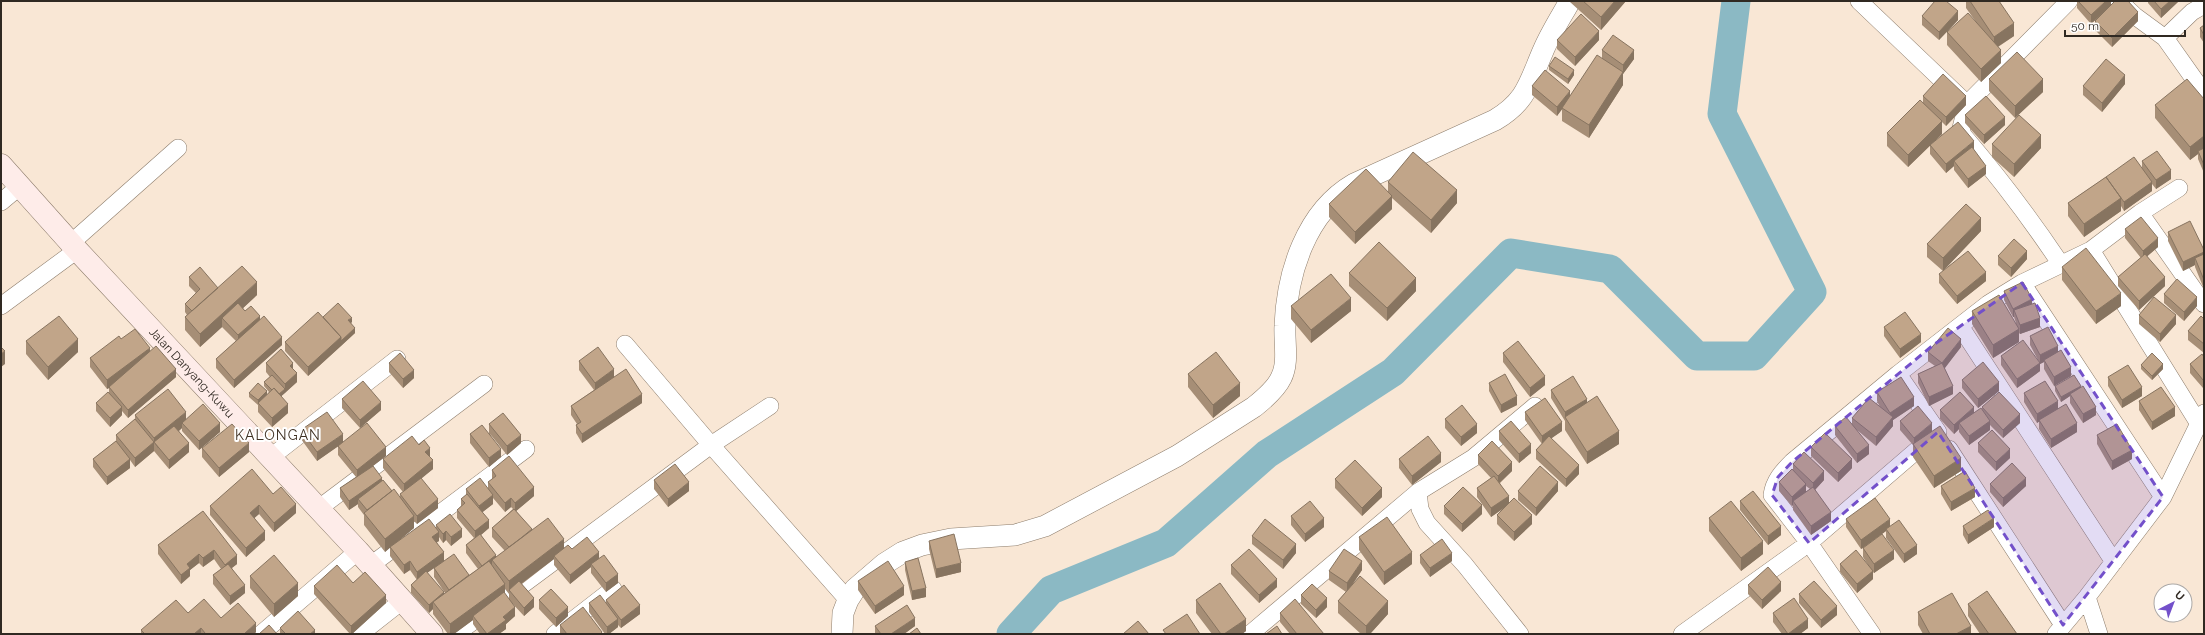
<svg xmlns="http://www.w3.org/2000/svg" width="2205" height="635" font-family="Raleway,sans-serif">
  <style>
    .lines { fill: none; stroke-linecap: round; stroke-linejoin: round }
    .river { stroke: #8bb9c4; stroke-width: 29 }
    .minor-casing { stroke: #8d7d6c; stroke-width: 18 }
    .tertiary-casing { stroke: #8d7d6c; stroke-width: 22 }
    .secondary-casing { stroke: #8d7d6c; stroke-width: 23 }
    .minor { stroke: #fff; stroke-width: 17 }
    .tertiary { stroke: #fff; stroke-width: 21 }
    .secondary { stroke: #feece9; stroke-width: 22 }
    .wall { fill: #a68e76; fill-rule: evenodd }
    .shaded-wall { fill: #877460 }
    .building { fill: #c1a589; stroke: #877460 }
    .marked { fill: #7350ca; fill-opacity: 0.2; stroke: #7350ca; stroke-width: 3; stroke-dasharray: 8 5; stroke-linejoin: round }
    .labels { text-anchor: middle; stroke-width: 4; stroke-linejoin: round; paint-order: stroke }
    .street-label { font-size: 12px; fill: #302922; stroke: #fff }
    .quarter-label { font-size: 14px; letter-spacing: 1px; fill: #3e3022; stroke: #fff }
  </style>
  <rect width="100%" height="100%" fill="#f9e7d5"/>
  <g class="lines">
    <!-- river -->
    <path class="river" d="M 1011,634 L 1051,590 L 1166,543 L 1267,454 L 1393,372 L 1511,253 L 1610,269 L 1697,356 L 1754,356 L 1812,292 L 1722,114 L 1736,1"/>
    <defs>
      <path id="minor" d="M 1859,1 L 1967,104 L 2069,1
        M 2119,1 L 2135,16 L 2165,38 L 2204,93
        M 2165,38 L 2192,12 L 2204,5
        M 1967,104 L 1961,128 L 1963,135 C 1998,176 2030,218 2060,263
        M 1,202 L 20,186
        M 2140,213 L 2204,304
        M 71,243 L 178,148
        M 2091,250 L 2199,424
        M 2022,283 L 2163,497
        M 1,306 L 77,250
        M 1960,326 L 2114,562
        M 625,344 L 711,445 L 848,600
        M 1949,449 L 2063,625
        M 271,457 L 397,359
        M 318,509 L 484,384
        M 371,565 L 526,449
        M 2087,597 L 2099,634
        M 261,634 L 358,551
        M 360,634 L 402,601
        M 456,634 L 711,445 L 770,406
        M 555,634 L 613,589
        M 1250,634 L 1418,492
        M 1520,634 L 1465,565 L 1427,523 L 1420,509 L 1418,492 L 1473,458 L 1535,406
        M 1682,634 L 1809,543 L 1938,432 L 1898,374 L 1988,304 L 2022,283 L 2091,250 L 2140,213 L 2179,188
        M 1872,634 L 1809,543 L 1772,495 C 1774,481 1782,472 1792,462 L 1898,374
        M 2056,634 L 2087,597 L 2163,497 L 2204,413"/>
      <path id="tertiary" d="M 842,634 L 843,613 L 848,600 L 855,589 L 884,564 L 903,552 L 922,545 L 951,539 L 1015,535 L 1045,526 L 1177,456 L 1254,407 C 1264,399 1276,389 1281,378 C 1289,363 1284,342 1285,326 C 1287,273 1306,212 1354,184 L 1495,120 C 1527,101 1529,83 1543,51 C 1550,34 1561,17 1570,1"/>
      <g id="secondary">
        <path id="s1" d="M 1,165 L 77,250 L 358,551 L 432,634"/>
      </g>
    </defs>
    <!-- minor casing -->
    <use href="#minor" class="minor-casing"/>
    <!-- tertiary casing -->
    <use href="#tertiary" class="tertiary-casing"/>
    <!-- secondary casing -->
    <use href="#secondary" class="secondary-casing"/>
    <!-- minor -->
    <use href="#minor" class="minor"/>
    <!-- tertiary -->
    <use href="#tertiary" class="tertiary"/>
    <!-- secondary -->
    <use href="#secondary" class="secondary"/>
  </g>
  <!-- wall -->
  <path class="wall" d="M 1570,1 L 1626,1 L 1601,30 L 1570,2 Z
    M 1966,1 L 1999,1 L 2014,36 L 1998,47 L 2001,63 L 1981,82 L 1947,45 L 1947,32 L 1976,22 L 1966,8 Z
    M 2077,1 L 2111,1 L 2111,4 L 2138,21 L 2112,47 L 2095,30 L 2095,21 L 2103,13 L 2091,24 L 2077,8 Z
    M 2148,1 L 2179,1 L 2161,18 L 2148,3 Z
    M 1922,16 L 1958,20 L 1939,40 L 1922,25 Z
    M 2204,25 L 2204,43 L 2200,37 L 2200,28 Z
    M 1557,40 L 1599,40 L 1575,66 L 1557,49 Z
    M 1602,50 L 1634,59 L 1623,74 L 1623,85 L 1589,138 L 1562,121 L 1562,108 L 1557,116 L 1532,95 L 1532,86 L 1570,96 L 1602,58 Z
    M 1549,66 L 1574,75 L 1568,84 L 1549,70 Z
    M 1989,79 L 2043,92 L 2015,118 L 1989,91 Z
    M 2125,84 L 2102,112 L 2083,95 L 2083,86 Z
    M 1923,96 L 1966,105 L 1946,126 L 1942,122 L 1942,134 L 1908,167 L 1887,146 L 1887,133 L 1923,102 Z
    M 2204,99 L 2204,173 L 2198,159 L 2198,154 L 2190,160 L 2155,118 L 2155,105 Z
    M 1965,115 L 2005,125 L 1984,144 L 1965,123 Z
    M 1992,144 L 2041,148 L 2014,177 L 1992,157 Z
    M 1930,145 L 1974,150 L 1986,174 L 1968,188 L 1954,170 L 1954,166 L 1946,173 L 1930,154 Z
    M 2142,161 L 2171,179 L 2156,189 L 2152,184 L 2152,191 L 2124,211 L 2121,206 L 2121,211 L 2084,237 L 2068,216 L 2068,203 L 2106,177 L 2142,168 Z
    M 1388,182 L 1457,203 L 1431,233 L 1392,198 L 1392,209 L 1355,244 L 1329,217 L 1329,204 L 1388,191 Z
    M 2125,229 L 2158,247 L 2147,256 L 2165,286 L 2139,310 L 2118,286 L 2118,277 L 2141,258 L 2125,238 Z
    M 1981,231 L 1943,271 L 1927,257 L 1927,244 Z
    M 2168,232 L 2204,250 L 2204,289 L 2195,267 L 2195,265 L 2183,271 L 2168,241 Z
    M 1998,256 L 2027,259 L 2011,277 L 1998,265 Z
    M 2062,267 L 2121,306 L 2096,324 L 2062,280 Z
    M 1349,273 L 1416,291 L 1387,321 L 1349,286 Z
    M 1939,274 L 1986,281 L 1957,304 L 1939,283 Z
    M 189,277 L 218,288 L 257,295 L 243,308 L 245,311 L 260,320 L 282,345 L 234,388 L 216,368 L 216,359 L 236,341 L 222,327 L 200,347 L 185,330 L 185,317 L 187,315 L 185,312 L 185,304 L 196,293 L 189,286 Z
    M 2004,291 L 2032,304 L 2040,327 L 2020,334 L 2019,333 L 2019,342 L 1993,358 L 1972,324 L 1972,311 L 2016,323 L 2014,317 L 2013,317 L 2004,300 Z
    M 2164,294 L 2197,306 L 2184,321 L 2164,303 Z
    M 1291,306 L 1351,311 L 1311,343 L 1291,319 Z
    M 2139,315 L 2176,324 L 2160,342 L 2139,324 Z
    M 323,317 L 352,322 L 351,323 L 355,333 L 308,376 L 285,351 L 285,342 Z
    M 2204,319 L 2204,353 L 2188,340 L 2188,331 Z
    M 1884,327 L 1921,342 L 1900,358 L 1884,336 Z
    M 2030,336 L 2058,352 L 2071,376 L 2054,386 L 2044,369 L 2044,362 L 2040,364 L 2040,363 L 2040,371 L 2017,388 L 2001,365 L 2001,356 L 2039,362 L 2030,345 Z
    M 121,339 L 150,351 L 176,377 L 128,418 L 122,411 L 122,415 L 110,427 L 96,411 L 96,403 L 109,393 L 109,388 L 107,389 L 90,367 L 90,358 Z
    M 26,341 L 78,352 L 48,380 L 26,354 Z
    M 1961,347 L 1944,368 L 1953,394 L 1929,406 L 1918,383 L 1918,374 L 1935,366 L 1928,361 L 1928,352 Z
    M 1503,353 L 1545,385 L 1530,397 L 1503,362 Z
    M 2204,357 L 2204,387 L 2203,388 L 2190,373 L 2190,364 Z
    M 579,361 L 614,377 L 642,403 L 582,443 L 576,433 L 576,425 L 577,424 L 571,415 L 571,406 L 594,390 L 579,370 Z
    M 266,363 L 293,370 L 297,382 L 281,396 L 288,413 L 272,427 L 258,412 L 258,404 L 258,405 L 249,397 L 249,393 L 267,395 L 269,392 L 264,386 L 264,382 L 270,377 L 266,372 Z
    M 389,363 L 414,378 L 403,388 L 389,372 Z
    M 2141,365 L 2163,369 L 2152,380 L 2141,369 Z
    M 1188,374 L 1240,396 L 1213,418 L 1188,387 Z
    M 2108,377 L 2142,396 L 2122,408 L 2108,386 Z
    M 1962,380 L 1999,391 L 1978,408 L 1962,388 Z
    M 1489,383 L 1517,405 L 1501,413 L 1489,391 Z
    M 2055,386 L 2081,388 L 2096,415 L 2083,423 L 2070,403 L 2070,396 L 2061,402 L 2055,391 Z
    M 1551,390 L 1587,402 L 1619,444 L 1587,464 L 1565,430 L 1565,421 L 1551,398 Z
    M 1877,392 L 1914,406 L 1893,420 L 1893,426 L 1876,446 L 1857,430 L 1869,454 L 1857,463 L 1835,435 L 1835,426 L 1852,425 L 1852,418 L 1880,407 L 1877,401 Z
    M 2024,393 L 2058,409 L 2077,432 L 2051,448 L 2039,429 L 2039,421 L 2037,423 L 2024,402 Z
    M 342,399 L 381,410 L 360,428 L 342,408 Z
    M 2139,401 L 2175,416 L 2152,430 L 2139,410 Z
    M 1982,407 L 2020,423 L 2003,438 L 1990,425 L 1990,430 L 1969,445 L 1959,432 L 1959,429 L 1954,434 L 1940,419 L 1940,410 L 1974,413 L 1982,410 Z
    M 1525,412 L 1562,431 L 1551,438 L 1579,474 L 1566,487 L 1536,459 L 1536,450 L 1542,444 L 1525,420 Z
    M 135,415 L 186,419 L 220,432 L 199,450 L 182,431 L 182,428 L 179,431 L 189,452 L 169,469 L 154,451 L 135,467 L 130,460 L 130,468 L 107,485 L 93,467 L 93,459 L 116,441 L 116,435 L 135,419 Z
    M 1445,419 L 1477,433 L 1461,446 L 1445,428 Z
    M 1900,421 L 1961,471 L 1934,488 L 1913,457 L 1913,445 L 1900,430 Z
    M 489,424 L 521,443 L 507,455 L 490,434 L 501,457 L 489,467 L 470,443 L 470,434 L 489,433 Z
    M 301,430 L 386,456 L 373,466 L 382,480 L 392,491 L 400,497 L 400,494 L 403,492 L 383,468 L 383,459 L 419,445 L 430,457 L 433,469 L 421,478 L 438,508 L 417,524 L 414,521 L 414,528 L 401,539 L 436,528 L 436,525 L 462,537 L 451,546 L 446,540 L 443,543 L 439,537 L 439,541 L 437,542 L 444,561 L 469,575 L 478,569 L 466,553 L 466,545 L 474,538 L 457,518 L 457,510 L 461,506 L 461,499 L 466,495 L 466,489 L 488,488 L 488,482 L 492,479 L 492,470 L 534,496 L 516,511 L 532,530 L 564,549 L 572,549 L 599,558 L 618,583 L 606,592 L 591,573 L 591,567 L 570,584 L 554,565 L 554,559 L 522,584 L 534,607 L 524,616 L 511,602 L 515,616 L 506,624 L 506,629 L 499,634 L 480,634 L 473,624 L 473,620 L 454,634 L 448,634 L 433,614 L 433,609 L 429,613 L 411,593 L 411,585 L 417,580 L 410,570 L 404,574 L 390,556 L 390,547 L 385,552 L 364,525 L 364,515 L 358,507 L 358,504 L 349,510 L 340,497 L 340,488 L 356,477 L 338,455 L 338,446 L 317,461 L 301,439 ZM 493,498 L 505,512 L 511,507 L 513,509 L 492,528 L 492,537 L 505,551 L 496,557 L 481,535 L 489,528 L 482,512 L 493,504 ZM 434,568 L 434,577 L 445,593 L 444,594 L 427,573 ZM 505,589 L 509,594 L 509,599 L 505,594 Z
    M 1499,431 L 1531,453 L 1519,463 L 1499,440 Z
    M 2097,435 L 2132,459 L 2112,470 L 2097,444 Z
    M 1978,443 L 2010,458 L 1996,471 L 1978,452 Z
    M 1811,447 L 1852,468 L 1838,482 L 1811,456 Z
    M 202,448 L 249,452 L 219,477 L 202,457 Z
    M 1478,455 L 1512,471 L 1500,483 L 1509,504 L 1532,524 L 1514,541 L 1497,524 L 1497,515 L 1506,507 L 1491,517 L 1477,497 L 1477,488 L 1491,478 L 1478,464 Z
    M 1399,459 L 1441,462 L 1412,485 L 1399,468 Z
    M 1793,464 L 1824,480 L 1815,490 L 1831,521 L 1811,535 L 1793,510 L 1793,505 L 1792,506 L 1779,491 L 1779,482 L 1793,470 ZM 1806,486 L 1810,489 L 1806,492 Z
    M 1335,479 L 1382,497 L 1362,516 L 1335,488 Z
    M 654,480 L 689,491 L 668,507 L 654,489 Z
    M 1990,484 L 2026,486 L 2003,507 L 1990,492 Z
    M 1941,486 L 1975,497 L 1951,511 L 1941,494 Z
    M 1518,491 L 1558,491 L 1536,516 L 1518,500 Z
    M 273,494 L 296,513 L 274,532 L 259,514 L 254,518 L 265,540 L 246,557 L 210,515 L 210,506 Z
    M 1740,501 L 1781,535 L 1768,545 L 1740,510 Z
    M 1444,506 L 1482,514 L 1462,532 L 1444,514 Z
    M 203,511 L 237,564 L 232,568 L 245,593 L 230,605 L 213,584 L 213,575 L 221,569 L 214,559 L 203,567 L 199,563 L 190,570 L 190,576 L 181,584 L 158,554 L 158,545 Z
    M 1291,516 L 1324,527 L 1305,542 L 1291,525 Z
    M 1709,518 L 1763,554 L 1741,571 L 1709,531 Z
    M 1846,519 L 1890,526 L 1917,554 L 1904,563 L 1886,538 L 1886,531 L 1874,540 L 1894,559 L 1874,573 L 1873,572 L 1873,579 L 1857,593 L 1840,572 L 1840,564 L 1868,565 L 1863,557 L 1863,548 L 1861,549 L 1846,527 Z
    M 1963,526 L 1994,527 L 1968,544 L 1963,535 Z
    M 1252,536 L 1296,553 L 1283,569 L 1252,544 Z
    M 1359,537 L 1412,564 L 1384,585 L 1359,550 Z
    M 929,541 L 961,572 L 936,578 L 929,549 Z
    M 1420,555 L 1452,561 L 1430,577 L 1420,563 Z
    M 905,562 L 926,597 L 912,600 L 905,570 Z
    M 1231,565 L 1277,587 L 1259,603 L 1231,574 Z
    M 1362,570 L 1351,587 L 1388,614 L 1370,634 L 1361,634 L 1338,613 L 1338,601 L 1346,592 L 1329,580 L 1329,571 Z
    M 250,576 L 298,596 L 274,617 L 250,588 Z
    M 858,581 L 904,595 L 875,614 L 858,590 Z
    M 353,583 L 386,603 L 352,634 L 350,634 L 314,594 L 314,586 Z
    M 1748,585 L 1781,591 L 1762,609 L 1748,594 Z
    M 1799,594 L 1837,615 L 1821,628 L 1799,603 Z
    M 1301,595 L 1327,607 L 1316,618 L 1301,604 Z
    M 539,600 L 568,616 L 556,627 L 539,609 Z
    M 606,600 L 640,614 L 621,628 L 618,625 L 618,627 L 609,634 L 605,634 L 589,612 L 589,603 L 606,602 Z
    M 1196,600 L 1246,631 L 1242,634 L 1212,634 L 1196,613 Z
    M 1968,604 L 2017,634 L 1980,634 L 1968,616 Z
    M 1918,612 L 1971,634 L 1923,634 L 1918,625 Z
    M 188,613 L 221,618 L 256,632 L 254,634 L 141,634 L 141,630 Z
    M 1280,613 L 1324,634 L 1290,634 L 1280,622 Z
    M 1773,613 L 1808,628 L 1800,634 L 1782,634 L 1773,622 Z
    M 560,625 L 602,634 L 558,634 L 560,633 Z
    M 875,626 L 915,626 L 904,634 L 875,634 Z
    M 280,628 L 315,634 L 280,634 Z"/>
  <!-- shaded-wall -->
  <path class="shaded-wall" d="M 1615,1 L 1626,1 L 1601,30 L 1601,17 Z
    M 2106,1 L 2111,1 L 2111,5 L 2091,24 L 2091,15 Z
    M 2170,1 L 2179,1 L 2161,18 L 2161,9 Z
    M 1958,11 L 1958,20 L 1939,40 L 1939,32 Z
    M 2138,12 L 2138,21 L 2112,47 L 2112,38 Z
    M 2014,23 L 2014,36 L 1994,49 L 1994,37 Z
    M 1599,31 L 1599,40 L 1575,66 L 1575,57 Z
    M 1634,50 L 1634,59 L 1623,74 L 1623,85 L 1589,138 L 1589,125 L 1623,72 L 1623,65 Z
    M 2001,50 L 2001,63 L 1981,82 L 1981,69 Z
    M 1574,70 L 1574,75 L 1568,84 L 1568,79 Z
    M 2125,75 L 2125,84 L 2102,112 L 2102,103 Z
    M 2043,79 L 2043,92 L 2015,118 L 2015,106 Z
    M 1570,91 L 1570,99 L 1557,116 L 1557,107 Z
    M 1966,96 L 1966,105 L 1946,126 L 1946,117 Z
    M 2005,117 L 2005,125 L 1984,144 L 1984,135 Z
    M 1942,121 L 1942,134 L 1908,167 L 1908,155 Z
    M 2041,135 L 2041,148 L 2014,177 L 2014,164 Z
    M 2204,136 L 2204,149 L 2198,151 L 2198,154 L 2190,160 L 2190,147 Z
    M 1974,141 L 1974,149 L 1954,161 L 1954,166 L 1946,173 L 1946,164 Z
    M 1986,166 L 1986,174 L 1968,188 L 1968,179 Z
    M 2171,170 L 2171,179 L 2156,189 L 2156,180 Z
    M 2152,182 L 2152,191 L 2124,211 L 2124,202 Z
    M 1457,190 L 1457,203 L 1431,233 L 1431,220 Z
    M 1392,196 L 1392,209 L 1355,244 L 1355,232 Z
    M 2121,198 L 2121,211 L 2084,237 L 2084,224 Z
    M 1981,218 L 1981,231 L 1943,271 L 1943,258 Z
    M 2158,238 L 2158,247 L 2143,260 L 2143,251 Z
    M 2027,251 L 2027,259 L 2011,277 L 2011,268 Z
    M 2204,252 L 2204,260 L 2195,258 L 2195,265 L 2183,271 L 2183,262 Z
    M 1986,272 L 1986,281 L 1957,304 L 1957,296 Z
    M 2165,277 L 2165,286 L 2139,310 L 2139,301 Z
    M 1416,278 L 1416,291 L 1387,321 L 1387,308 Z
    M 257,282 L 257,295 L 227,323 L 222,318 L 222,327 L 200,347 L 200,334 Z
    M 2121,293 L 2121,306 L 2096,324 L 2096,311 Z
    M 2197,297 L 2197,306 L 2184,321 L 2184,312 Z
    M 1351,298 L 1351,311 L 1311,343 L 1311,330 Z
    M 2032,299 L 2032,308 L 2014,310 L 2014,317 L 2013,317 L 2013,309 Z
    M 2176,315 L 2176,324 L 2160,342 L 2160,334 Z
    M 260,316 L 260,325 L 238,344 L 238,335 Z
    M 352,318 L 352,322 L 348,325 L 348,320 Z
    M 2040,318 L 2040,327 L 2020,334 L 2020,325 Z
    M 355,328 L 355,333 L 341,346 L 341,341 Z
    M 2019,329 L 2019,342 L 1993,358 L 1993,345 Z
    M 1921,334 L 1921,342 L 1900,358 L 1900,349 Z
    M 282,337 L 282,345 L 234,388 L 234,380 Z
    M 341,337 L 341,346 L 308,376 L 308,367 Z
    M 78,339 L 78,352 L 48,380 L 48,367 Z
    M 1961,339 L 1961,347 L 1942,372 L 1942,363 Z
    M 2058,346 L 2058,355 L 2044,360 L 2044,362 L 2040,364 L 2040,355 Z
    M 150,348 L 150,356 L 109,387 L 109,388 L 107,389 L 107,380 Z
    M 5,351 L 5,364 L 1,367 L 1,354 Z
    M 293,363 L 293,372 L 290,366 Z
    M 2040,363 L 2040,371 L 2017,388 L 2017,379 Z
    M 2163,364 L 2163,369 L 2152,380 L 2152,376 Z
    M 2071,367 L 2071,376 L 2054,386 L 2054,377 Z
    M 176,369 L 176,377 L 128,418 L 128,410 Z
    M 614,369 L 614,378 L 595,392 L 595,383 Z
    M 414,370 L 414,378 L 403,388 L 403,379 Z
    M 297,373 L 297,382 L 285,393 L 285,384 Z
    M 1545,376 L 1545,385 L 1530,397 L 1530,388 Z
    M 2204,379 L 2204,387 L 2203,388 L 2203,380 Z
    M 1999,382 L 1999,391 L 1978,408 L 1978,399 Z
    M 1240,383 L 1240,396 L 1213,418 L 1213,405 Z
    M 1953,386 L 1953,394 L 1929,406 L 1929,397 Z
    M 2081,386 L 2081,391 L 2070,394 L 2070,396 L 2061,402 L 2061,397 Z
    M 2142,387 L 2142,396 L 2122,408 L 2122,400 Z
    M 285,389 L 285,393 L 277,400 L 277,396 Z
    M 267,391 L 267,395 L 258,403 L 258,405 L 258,400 Z
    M 642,394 L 642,403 L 582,443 L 582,434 Z
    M 1517,396 L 1517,405 L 1501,413 L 1501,405 Z
    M 1914,397 L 1914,406 L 1893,420 L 1893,426 L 1876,446 L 1876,437 L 1890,421 L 1890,413 Z
    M 1587,399 L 1587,408 L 1565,418 L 1565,412 Z
    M 2058,401 L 2058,410 L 2037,423 L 2037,414 Z
    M 381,402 L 381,410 L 360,428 L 360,420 Z
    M 288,404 L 288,413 L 272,427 L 272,418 Z
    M 122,407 L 122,415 L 110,427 L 110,418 Z
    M 1974,407 L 1974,416 L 1959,423 L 1959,429 L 1954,434 L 1954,425 Z
    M 2096,407 L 2096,415 L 2083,423 L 2083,414 Z
    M 2175,407 L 2175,416 L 2152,430 L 2152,422 Z
    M 186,412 L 186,425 L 182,423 L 182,428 L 158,448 L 154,442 L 154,438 Z
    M 2020,414 L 2020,423 L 2003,438 L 2003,430 Z
    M 1990,421 L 1990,430 L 1969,445 L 1969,436 Z
    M 1562,422 L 1562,431 L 1542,445 L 1542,436 Z
    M 220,423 L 220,432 L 199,450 L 199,441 Z
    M 1932,423 L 1932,432 L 1914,446 L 1914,438 Z
    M 2077,423 L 2077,432 L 2051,448 L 2051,439 Z
    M 1477,424 L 1477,433 L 1461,446 L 1461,437 Z
    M 1619,431 L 1619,444 L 1587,464 L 1587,452 Z
    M 343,434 L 343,443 L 317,461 L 317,452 Z
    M 521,435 L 521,443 L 507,455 L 507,446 Z
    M 154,442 L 154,451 L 135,467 L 135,458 Z
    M 189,443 L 189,452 L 169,469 L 169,460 Z
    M 249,443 L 249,452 L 219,477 L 219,468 Z
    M 1531,444 L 1531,453 L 1519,463 L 1519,454 Z
    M 1869,445 L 1869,454 L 1857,463 L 1857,454 Z
    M 386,447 L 386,456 L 357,478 L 357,470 Z
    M 430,448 L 430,457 L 425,461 L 425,452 Z
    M 501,449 L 501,457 L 489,467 L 489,458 Z
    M 2010,449 L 2010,458 L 1996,471 L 1996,462 Z
    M 2132,450 L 2132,459 L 2112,470 L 2112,461 Z
    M 1441,453 L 1441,462 L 1412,485 L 1412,476 Z
    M 1961,458 L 1961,471 L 1934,488 L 1934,476 Z
    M 130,459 L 130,468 L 107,485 L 107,477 Z
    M 1852,459 L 1852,468 L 1838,482 L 1838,473 Z
    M 433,460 L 433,469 L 404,493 L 404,484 Z
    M 1512,462 L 1512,471 L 1498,484 L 1498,476 Z
    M 1579,465 L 1579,474 L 1566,487 L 1566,479 Z
    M 1824,471 L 1824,480 L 1813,492 L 1813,483 Z
    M 382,478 L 382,487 L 358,499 L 358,504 L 349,510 L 349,501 Z
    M 2026,478 L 2026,486 L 2003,507 L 2003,498 Z
    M 689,482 L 689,491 L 668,507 L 668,499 Z
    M 1558,482 L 1558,491 L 1536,516 L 1536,508 Z
    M 1806,484 L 1806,493 L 1793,501 L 1793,505 L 1792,506 L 1792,497 Z
    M 534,487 L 534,496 L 515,512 L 515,503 Z
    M 1382,488 L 1382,497 L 1362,516 L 1362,508 Z
    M 1975,488 L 1975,497 L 1951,511 L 1951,502 Z
    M 493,495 L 493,504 L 479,515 L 479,506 Z
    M 1509,496 L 1509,504 L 1491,517 L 1491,508 Z
    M 511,498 L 511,507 L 505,512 L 505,503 Z
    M 438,499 L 438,508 L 417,524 L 417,516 Z
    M 296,504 L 296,513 L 274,532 L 274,523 Z
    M 259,505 L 259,514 L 250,522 L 250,513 Z
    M 1482,505 L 1482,514 L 1462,532 L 1462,524 Z
    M 1831,512 L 1831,521 L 1811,535 L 1811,526 Z
    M 1532,515 L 1532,524 L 1514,541 L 1514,532 Z
    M 414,516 L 414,528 L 385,552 L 385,539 Z
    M 1324,518 L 1324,527 L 1305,542 L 1305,534 Z
    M 1994,518 L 1994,527 L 1968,544 L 1968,535 Z
    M 1890,519 L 1890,528 L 1886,529 L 1886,531 L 1861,549 L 1861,540 Z
    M 489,520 L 489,528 L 475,540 L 475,531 Z
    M 1781,526 L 1781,535 L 1768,545 L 1768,536 Z
    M 462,529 L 462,537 L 451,546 L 451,537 Z
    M 265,531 L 265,540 L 246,557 L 246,548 Z
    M 446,531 L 446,540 L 443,543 L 443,534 Z
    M 439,532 L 439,541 L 432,545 L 432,537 Z
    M 564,539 L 564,552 L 554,556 L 554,559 L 510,592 L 509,590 L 509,594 L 509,581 Z
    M 1763,541 L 1763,554 L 1741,571 L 1741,558 Z
    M 1296,544 L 1296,553 L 1283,569 L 1283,560 Z
    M 1917,545 L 1917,554 L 1904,563 L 1904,554 Z
    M 214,550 L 214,559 L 203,567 L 203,558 Z
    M 1894,550 L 1894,559 L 1874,573 L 1874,564 Z
    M 444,552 L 444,561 L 417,580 L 417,572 Z
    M 599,552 L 599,560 L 591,564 L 591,567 L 570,584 L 570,575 Z
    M 1412,552 L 1412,564 L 1384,585 L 1384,572 Z
    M 1452,553 L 1452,561 L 1430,577 L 1430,568 Z
    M 199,554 L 199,563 L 190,570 L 190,576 L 181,584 L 181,575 L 187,564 Z
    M 237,555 L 237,564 L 225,573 L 225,565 Z
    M 496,555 L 496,563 L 492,560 L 492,567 L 482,566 Z
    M 410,561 L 410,570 L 404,574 L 404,565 Z
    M 1362,561 L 1362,570 L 1347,592 L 1347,583 Z
    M 961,563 L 961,572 L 936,578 L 936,569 Z
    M 1873,571 L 1873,579 L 1857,593 L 1857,584 Z
    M 618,574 L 618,583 L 606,592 L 606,583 Z
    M 1277,579 L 1277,587 L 1259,603 L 1259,595 Z
    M 1781,582 L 1781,591 L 1762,609 L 1762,600 Z
    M 298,583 L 298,596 L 274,617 L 274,604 Z
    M 505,584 L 505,597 L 473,616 L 473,620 L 454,634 L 450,634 L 450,624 Z
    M 245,585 L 245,593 L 230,605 L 230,596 Z
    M 904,586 L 904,595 L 875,614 L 875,606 Z
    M 926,588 L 926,597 L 912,600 L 912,591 Z
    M 444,592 L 444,601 L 433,602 L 433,609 L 429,613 L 429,605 Z
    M 386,595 L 386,603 L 352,634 L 351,634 L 351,626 Z
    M 534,598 L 534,607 L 524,616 L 524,608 Z
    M 1327,598 L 1327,607 L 1316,618 L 1316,610 Z
    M 1388,601 L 1388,614 L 1370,634 L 1366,634 L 1366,626 Z
    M 640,605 L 640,614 L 621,628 L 621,620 Z
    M 1837,606 L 1837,615 L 1821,628 L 1821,620 Z
    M 515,607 L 515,616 L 506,624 L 506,629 L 499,634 L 488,634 L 503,617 Z
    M 568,607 L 568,616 L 556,627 L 556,618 Z
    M 915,618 L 915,626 L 904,634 L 891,634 Z
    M 618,619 L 618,627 L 609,634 L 607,634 L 607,627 Z
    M 1246,619 L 1246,631 L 1242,634 L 1224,634 Z
    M 1808,619 L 1808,628 L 1800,634 L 1788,634 Z
    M 256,623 L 256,632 L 254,634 L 244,634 Z
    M 1971,626 L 1971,634 L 1956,634 Z
    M 201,628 L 201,634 L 194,634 Z
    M 315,630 L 315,634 L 310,634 Z"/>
  <!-- building -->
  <path class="building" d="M 1583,1 L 1615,1 L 1601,17 Z
    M 1935,1 L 1946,1 L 1958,11 L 1939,32 L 1922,16 Z
    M 1970,1 L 1999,1 L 2014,23 L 1994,37 Z
    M 2078,1 L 2106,1 L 2091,15 Z
    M 2115,1 L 2128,1 L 2138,12 L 2112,38 L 2095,21 Z
    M 2154,1 L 2170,1 L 2161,9 Z
    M 1968,13 L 2001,50 L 1981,69 L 1947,32 Z
    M 1581,14 L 1599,31 L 1575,57 L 1557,40 Z
    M 2204,25 L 2204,35 L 2200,28 Z
    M 1613,35 L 1634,50 L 1623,65 L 1602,50 Z
    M 2017,52 L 2043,79 L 2015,106 L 1989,79 Z
    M 1597,55 L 1623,72 L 1589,125 L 1562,108 Z
    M 1555,57 L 1574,70 L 1568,79 L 1549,66 Z
    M 2106,59 L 2125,75 L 2102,103 L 2083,86 Z
    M 1545,70 L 1570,91 L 1557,107 L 1532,86 Z
    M 1943,74 L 1966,96 L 1946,117 L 1923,96 Z
    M 2187,79 L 2204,99 L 2204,136 L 2190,147 L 2155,105 Z
    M 1986,96 L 2005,117 L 1984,135 L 1965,115 Z
    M 1920,100 L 1942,121 L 1908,155 L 1887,133 Z
    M 2019,115 L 2041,135 L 2014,164 L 1992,144 Z
    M 1958,122 L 1974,141 L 1946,164 L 1930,145 Z
    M 1972,147 L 1986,166 L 1968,179 L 1954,161 Z
    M 2204,148 L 2204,165 L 2198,151 Z
    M 2157,151 L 2171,170 L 2156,180 L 2142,161 Z
    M 1413,152 L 1457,190 L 1431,220 L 1388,182 Z
    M 2134,157 L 2152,182 L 2124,202 L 2106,177 Z
    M 1366,169 L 1392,196 L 1355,232 L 1329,204 Z
    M 2106,177 L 2121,198 L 2084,224 L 2068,203 Z
    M 1966,204 L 1981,218 L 1943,258 L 1927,244 Z
    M 2141,217 L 2158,238 L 2143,251 L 2125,229 Z
    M 2190,221 L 2204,250 L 2204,252 L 2183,262 L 2168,232 Z
    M 2014,239 L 2027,251 L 2011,268 L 1998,256 Z
    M 1379,242 L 1416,278 L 1387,308 L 1349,273 Z
    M 2086,248 L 2121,293 L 2096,311 L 2062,267 Z
    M 1968,251 L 1986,272 L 1957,296 L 1939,274 Z
    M 2145,254 L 2165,277 L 2139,301 L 2118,277 Z
    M 2204,254 L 2204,280 L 2195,258 Z
    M 242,266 L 257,282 L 200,334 L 185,317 Z
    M 200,267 L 218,288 L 192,311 L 185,304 L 200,289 L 189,277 Z
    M 1331,274 L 1351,298 L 1311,330 L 1291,306 Z
    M 2177,279 L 2197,297 L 2184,312 L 2164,294 Z
    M 2023,282 L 2032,299 L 2013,309 L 2004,291 Z
    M 1999,295 L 2019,329 L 1993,345 L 1972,311 Z
    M 2154,297 L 2176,315 L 2160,334 L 2139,315 Z
    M 238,303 L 245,311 L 251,306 L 260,316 L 238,335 L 222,318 Z
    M 338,303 L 352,318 L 348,320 L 355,328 L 341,341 L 341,337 L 323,317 Z
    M 2035,303 L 2040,318 L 2020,325 L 2014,310 Z
    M 318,312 L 341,337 L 308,367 L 285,342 Z
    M 1905,312 L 1921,334 L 1900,349 L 1884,327 Z
    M 59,316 L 78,339 L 48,367 L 26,341 Z
    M 264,316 L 282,337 L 234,380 L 216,359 Z
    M 2201,316 L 2204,319 L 2204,344 L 2188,331 Z
    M 2048,327 L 2058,346 L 2040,355 L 2030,336 Z
    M 1948,328 L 1961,339 L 1942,363 L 1928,352 Z
    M 135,329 L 150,348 L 107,380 L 90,358 L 119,336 L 121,339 Z
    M 2023,340 L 2040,363 L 2017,379 L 2001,356 Z
    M 1518,341 L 1545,376 L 1530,388 L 1503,353 Z
    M 156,346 L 176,369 L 128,410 L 109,387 Z
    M 1,347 L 5,351 L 1,354 Z
    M 598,347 L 614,369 L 595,383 L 579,361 Z
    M 281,349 L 293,363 L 290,366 L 297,373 L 285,384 L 266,363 Z
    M 2061,350 L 2071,367 L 2054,377 L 2044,360 Z
    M 1216,352 L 1240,383 L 1213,405 L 1188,374 Z
    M 400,353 L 414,370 L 403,379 L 389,363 Z
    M 2152,353 L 2163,364 L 2152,376 L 2141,365 Z
    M 2202,354 L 2204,357 L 2204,379 L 2203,380 L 2190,364 Z
    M 1983,362 L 1999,382 L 1978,399 L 1962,380 Z
    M 1942,363 L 1953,386 L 1929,397 L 1918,374 Z
    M 2128,365 L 2142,387 L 2122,400 L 2108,377 Z
    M 626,369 L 642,394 L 582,434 L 576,425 L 581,422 L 571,406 Z
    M 1505,374 L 1517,396 L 1501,405 L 1489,383 Z
    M 272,375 L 285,389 L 279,394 L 274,388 L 272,390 L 264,382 Z
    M 2074,375 L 2081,386 L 2061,397 L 2055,386 Z
    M 1573,376 L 1587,399 L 1565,412 L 1551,390 Z
    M 1901,377 L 1914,397 L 1890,413 L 1877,392 Z
    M 363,381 L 381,402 L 360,420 L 342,399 Z
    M 2045,381 L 2058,401 L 2037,414 L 2024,393 Z
    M 258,383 L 267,391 L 258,400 L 249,393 Z
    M 2083,386 L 2096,407 L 2083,414 L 2070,394 Z
    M 2161,387 L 2175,407 L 2152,422 L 2139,401 Z
    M 274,388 L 288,404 L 272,418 L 258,403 Z
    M 168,389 L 186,412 L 154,438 L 135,415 Z
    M 108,392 L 122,407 L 110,418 L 96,403 Z
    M 1960,392 L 1974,407 L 1954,425 L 1940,410 Z
    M 1999,392 L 2020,414 L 2003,430 L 1982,407 Z
    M 1597,396 L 1619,431 L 1587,452 L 1565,417 Z
    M 1545,398 L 1562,422 L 1542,436 L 1525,412 Z
    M 1869,398 L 1893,417 L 1876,437 L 1852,418 Z
    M 203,404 L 220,423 L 199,441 L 182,423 Z
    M 2066,404 L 2077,423 L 2051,439 L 2039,420 Z
    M 1462,405 L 1477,424 L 1461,437 L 1445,419 Z
    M 1918,406 L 1932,423 L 1914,438 L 1900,421 Z
    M 1981,408 L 1990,421 L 1969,436 L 1959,423 Z
    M 327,412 L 343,434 L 317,452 L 301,430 Z
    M 503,413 L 521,435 L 507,446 L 489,424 Z
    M 1846,417 L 1869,445 L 1857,454 L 1835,426 Z
    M 135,419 L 154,442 L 135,458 L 116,435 Z
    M 1511,421 L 1531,444 L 1519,454 L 1499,431 Z
    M 367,423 L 386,447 L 357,470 L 338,446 Z
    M 232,424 L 249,443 L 219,468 L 202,448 Z
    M 2117,424 L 2132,450 L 2112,461 L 2097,435 Z
    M 482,425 L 501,449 L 489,458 L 470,434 Z
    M 174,426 L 189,443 L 169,460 L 154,442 Z
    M 1940,426 L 1961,458 L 1934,476 L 1913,444 Z
    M 1992,430 L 2010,449 L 1996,462 L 1978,443 Z
    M 1825,433 L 1852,459 L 1838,473 L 1811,447 Z
    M 412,436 L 419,445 L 424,440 L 430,448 L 425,452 L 433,460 L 404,484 L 383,459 Z
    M 1428,436 L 1441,453 L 1412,476 L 1399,459 Z
    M 1549,436 L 1579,465 L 1566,479 L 1536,450 Z
    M 116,441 L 130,459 L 107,477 L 93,459 Z
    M 1492,441 L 1512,462 L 1498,476 L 1478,455 Z
    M 1804,452 L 1824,471 L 1813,483 L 1793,464 Z
    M 509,456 L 534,487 L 515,503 L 511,498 L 505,503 L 488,482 L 496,476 L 492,470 Z
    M 1355,460 L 1382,488 L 1362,508 L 1335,479 Z
    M 2012,463 L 2026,478 L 2003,498 L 1990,484 Z
    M 675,464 L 689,482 L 668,499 L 654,480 Z
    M 373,466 L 382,478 L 349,501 L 340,488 Z
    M 1540,466 L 1558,482 L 1536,508 L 1518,491 Z
    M 252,469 L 273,494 L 281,487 L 296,504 L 274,523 L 259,505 L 250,513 L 265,531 L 246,548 L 210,506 Z
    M 1792,469 L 1806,484 L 1792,497 L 1779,482 Z
    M 1965,471 L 1975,488 L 1951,502 L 1941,486 Z
    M 1494,476 L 1509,496 L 1491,508 L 1477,488 Z
    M 421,478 L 438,499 L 417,516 L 400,494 Z
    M 480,478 L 493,495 L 479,506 L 466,489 Z
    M 383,480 L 392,491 L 367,510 L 358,499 Z
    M 1463,487 L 1482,505 L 1462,524 L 1444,506 Z
    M 1813,487 L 1831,512 L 1811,526 L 1793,501 Z
    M 394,489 L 414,516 L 385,539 L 364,513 Z
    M 1753,491 L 1781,526 L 1768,536 L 1740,501 Z
    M 467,494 L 489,520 L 475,531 L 457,510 L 465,503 L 461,499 Z
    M 1514,498 L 1532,515 L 1514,532 L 1497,515 Z
    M 1875,498 L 1890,519 L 1861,540 L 1846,519 Z
    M 1310,501 L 1324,518 L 1305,534 L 1291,516 Z
    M 1731,501 L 1763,541 L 1741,558 L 1709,518 Z
    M 514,509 L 532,529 L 521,538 L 509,547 L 492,528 Z
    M 1988,510 L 1994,518 L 1968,535 L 1963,526 Z
    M 203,511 L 237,555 L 225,565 L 214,550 L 203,558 L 199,554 L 187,564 L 190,568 L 181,575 L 158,545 Z
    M 450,514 L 462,529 L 451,537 L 446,531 L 443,534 L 436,525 Z
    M 1387,517 L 1412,552 L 1384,572 L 1359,537 Z
    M 548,518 L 564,539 L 509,581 L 492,560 Z
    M 429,519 L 439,532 L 432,537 L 444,552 L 417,572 L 410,561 L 404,565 L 390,547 Z
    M 1265,519 L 1296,544 L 1283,560 L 1252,536 Z
    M 1899,520 L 1917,545 L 1904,554 L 1886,529 Z
    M 480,534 L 496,555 L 482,566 L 466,545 Z
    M 954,534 L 961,563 L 936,569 L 929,541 Z
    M 1882,534 L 1894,550 L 1874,564 L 1863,548 Z
    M 587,537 L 599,552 L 570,575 L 554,556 L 568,545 L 572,549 Z
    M 1442,539 L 1452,553 L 1430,568 L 1420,555 Z
    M 1249,549 L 1277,579 L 1259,595 L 1231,565 Z
    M 1344,549 L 1362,561 L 1347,583 L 1329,571 Z
    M 1856,550 L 1873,571 L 1857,584 L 1840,564 Z
    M 454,554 L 469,575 L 449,590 L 434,568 Z
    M 274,555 L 298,583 L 274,604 L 250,576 Z
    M 604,555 L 618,574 L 606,583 L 591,564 Z
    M 918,558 L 926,588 L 912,591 L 905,562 Z
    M 489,561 L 505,584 L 450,624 L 433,602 Z
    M 888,561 L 904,586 L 875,606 L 858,581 Z
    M 228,564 L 245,585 L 230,596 L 213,575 Z
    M 337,565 L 353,583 L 365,572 L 386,595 L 351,626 L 314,586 Z
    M 1768,567 L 1781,582 L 1762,600 L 1748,585 Z
    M 426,571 L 444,592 L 429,605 L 411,585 Z
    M 1360,576 L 1388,601 L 1366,626 L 1338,601 Z
    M 519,581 L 534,598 L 524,608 L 509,590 Z
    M 1814,581 L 1837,606 L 1821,620 L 1799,594 Z
    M 1220,583 L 1246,619 L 1224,634 L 1221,634 L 1196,600 Z
    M 1312,584 L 1327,598 L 1316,610 L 1301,595 Z
    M 624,585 L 640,605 L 621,620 L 606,600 Z
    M 551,589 L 568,607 L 556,618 L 539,600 Z
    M 1987,591 L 2017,634 L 1989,634 L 1968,604 Z
    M 504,592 L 515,607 L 503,617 L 506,620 L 487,634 L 473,616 Z
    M 1952,593 L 1971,626 L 1956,634 L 1930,634 L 1918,612 Z
    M 600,595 L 618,619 L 607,627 L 589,603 Z
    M 1794,598 L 1808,619 L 1788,634 L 1773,613 Z
    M 204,599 L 221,618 L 238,603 L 256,623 L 244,634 L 203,634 L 205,633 L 201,628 L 194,634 L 145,634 L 141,630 L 176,600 L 188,613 Z
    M 1295,599 L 1324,634 L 1297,634 L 1280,613 Z
    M 907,605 L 915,618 L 891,634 L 881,634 L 875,626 Z
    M 583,607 L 602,632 L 600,634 L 567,634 L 560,625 Z
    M 298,611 L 315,630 L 310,634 L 286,634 L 280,628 Z
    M 1187,614 L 1200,634 L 1166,634 L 1163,630 Z
    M 1138,621 L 1149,634 L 1123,634 Z
    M 269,625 L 277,634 L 259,634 Z
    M 1277,626 L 1282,634 L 1266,634 Z
    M 917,628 L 921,634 L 909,634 Z"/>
  <!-- marked area -->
  <path class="marked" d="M 2022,283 L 2163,497 L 2063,625 L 1938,432 L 1809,543 L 1772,495 L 1778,477 L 1792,462 L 1932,346 Z"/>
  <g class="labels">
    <!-- street labels -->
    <g class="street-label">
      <text dy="4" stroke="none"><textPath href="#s1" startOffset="282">Jalan Danyang-Kuwu</textPath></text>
    </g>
    <!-- quarter labels -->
    <g class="quarter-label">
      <text x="278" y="440">KALONGAN</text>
    </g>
  </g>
  <!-- border -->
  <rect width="2205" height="635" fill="none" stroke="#302922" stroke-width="4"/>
  <!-- north arrow -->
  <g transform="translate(2173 603) rotate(42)"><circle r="19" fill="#ffffff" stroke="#aca9a7"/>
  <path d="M0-3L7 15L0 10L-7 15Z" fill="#7350ca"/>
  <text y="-6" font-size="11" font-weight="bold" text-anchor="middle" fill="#302922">U</text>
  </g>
  <!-- scale -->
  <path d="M2065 30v6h120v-6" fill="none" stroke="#302922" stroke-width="2"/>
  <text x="2071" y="30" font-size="12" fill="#302922" stroke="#ffffff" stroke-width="3" paint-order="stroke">50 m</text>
</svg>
